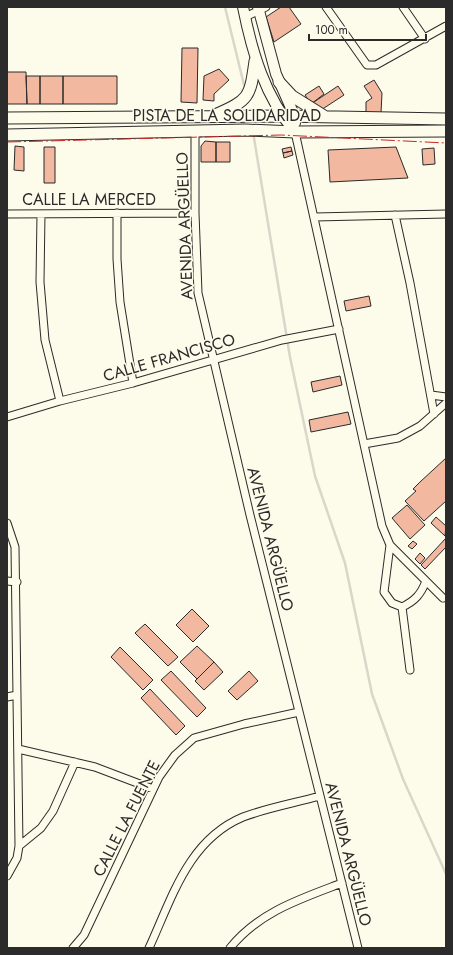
<svg xmlns="http://www.w3.org/2000/svg" width="453" height="955" font-family="Jost,sans-serif">
  <style>
    .lines { fill: none; stroke-linecap: round; stroke-linejoin: round }
    .stream { stroke: #d8d7c9; stroke-width: 2.5 }
    .building { fill: #f2b8a0; stroke: #2b2b2b }
    .street-casing { stroke: #2b2b2b; stroke-width: 9 }
    .secondary-casing { stroke: #2b2b2b; stroke-width: 12 }
    .primary-casing { stroke: #2b2b2b; stroke-width: 13 }
    .street { stroke: #fdfbea; stroke-width: 7 }
    .secondary { stroke: #fdfbea; stroke-width: 10 }
    .primary { stroke: #fdfbea; stroke-width: 11 }
    .power { stroke: #c62828; stroke-width: 1; stroke-dasharray: 14 3 2 3; stroke-linecap: butt }
    .labels { text-anchor: middle; stroke-width: 3; stroke-linejoin: round; paint-order: stroke }
    .street-label { font-size: 16px; fill: #2b2b2b; stroke: #fdfbea }
  </style>
  <rect width="100%" height="100%" fill="#fdfbea"/>
  <g class="lines">
    <!-- stream -->
    <path class="stream" d="M 225,7 L 245,89
      M 254,138 L 290,357 L 315,476 L 345,563 L 372,694 L 403,779 L 446,874"/>
  </g>
  <!-- building -->
  <path class="building" d="M 281,7 L 289,7 L 301,24 L 274,42 L 266,17 Z
    M 182,48 L 198,48 L 197,103 L 181,102 Z
    M 219,69 L 229,80 L 214,94 L 214,101 L 203,100 L 204,76 Z
    M 7,72 L 26,72 L 27,104 L 7,104 Z
    M 26,76 L 40,76 L 40,104 L 27,104 Z
    M 40,76 L 63,76 L 63,104 L 40,104 Z
    M 63,76 L 117,76 L 117,104 L 63,104 Z
    M 374,80 L 382,93 L 381,113 L 366,113 L 366,102 L 372,98 L 364,86 Z
    M 319,86 L 324,94 L 311,104 L 305,95 Z
    M 338,86 L 344,95 L 321,110 L 311,104 Z
    M 205,141 L 216,142 L 216,162 L 201,162 L 201,146 Z
    M 216,142 L 230,142 L 230,162 L 216,162 Z
    M 15,146 L 24,147 L 24,171 L 14,170 Z
    M 44,147 L 55,147 L 55,183 L 44,183 Z
    M 291,147 L 292,151 L 283,153 L 282,149 Z
    M 396,147 L 408,178 L 330,182 L 328,150 Z
    M 434,148 L 435,164 L 423,165 L 422,149 Z
    M 292,151 L 293,155 L 284,158 L 283,153 Z
    M 369,296 L 371,306 L 346,311 L 344,301 Z
    M 340,376 L 342,385 L 313,392 L 311,382 Z
    M 348,412 L 351,424 L 311,432 L 309,420 Z
    M 446,458 L 446,501 L 424,521 L 405,501 L 416,491 L 413,489 L 420,482 Z
    M 407,505 L 425,525 L 410,539 L 392,518 Z
    M 436,517 L 446,526 L 445,536 L 431,523 Z
    M 446,538 L 446,547 L 425,569 L 421,565 Z
    M 413,541 L 417,544 L 412,549 L 408,546 Z
    M 420,553 L 425,558 L 420,564 L 415,559 Z
    M 192,609 L 209,626 L 193,642 L 176,625 Z
    M 145,624 L 178,657 L 168,666 L 135,633 Z
    M 197,646 L 214,662 L 197,679 L 180,662 Z
    M 120,647 L 153,680 L 143,690 L 111,657 Z
    M 214,662 L 223,672 L 204,690 L 195,681 Z
    M 171,671 L 206,708 L 197,717 L 161,680 Z
    M 249,671 L 258,681 L 237,700 L 228,691 Z
    M 150,689 L 185,726 L 176,735 L 141,698 Z"/>
  <g class="lines">
    <defs>
      <path id="street" d="M 326,7 L 367,65 L 376,65 L 446,26
        M 403,7 L 425,39
        M 245,17 L 266,7
        M 195,132 L 195,213 L 198,293 L 250,515 L 358,948
        M 295,132 L 382,526 L 390,545 L 443,598
        M 117,213 L 117,259 L 120,302 L 133,383
        M 7,214 L 195,213
        M 41,214 L 40,282 L 45,340 L 60,401
        M 395,215 L 410,283 L 434,414
        M 315,217 L 446,214
        M 431,395 L 446,397
        M 7,417 L 60,401 L 133,383 L 282,340 L 339,329
        M 364,444 L 398,438 L 420,426 L 446,403
        M 7,523 L 15,547 L 19,846 L 17,858 L 7,876
        M 390,545 L 384,592 L 392,603 L 402,607 C 415,601 421,594 426,581
        M 7,581 L 17,582
        M 402,607 L 410,670
        M 7,697 L 17,695
        M 18,749 L 95,767 L 153,789
        M 19,846 L 41,828 L 53,811 L 75,762
        M 73,948 L 84,935 L 159,777 L 175,755 L 194,738 L 244,724 L 299,712
        M 149,948 C 172,898 188,840 243,817 C 267,808 295,803 320,796
        M 230,948 C 259,912 300,899 342,883"/>
      <path id="secondary" d="M 243,7 C 252,52 265,97 295,132
        M 258,7 L 276,74 L 295,117 L 295,123"/>
      <path id="primary" d="M 279,82 L 292,96 L 324,116
        M 215,115 C 249,100 250,98 255,61
        M 7,118 L 282,116 L 446,119
        M 7,135 L 245,130 L 295,132 L 446,131"/>
    </defs>
    <!-- street casing -->
    <use href="#street" class="street-casing"/>
    <!-- secondary casing -->
    <use href="#secondary" class="secondary-casing"/>
    <!-- primary casing -->
    <use href="#primary" class="primary-casing"/>
    <!-- street -->
    <use href="#street" class="street"/>
    <!-- secondary -->
    <use href="#secondary" class="secondary"/>
    <!-- primary -->
    <use href="#primary" class="primary"/>
    <!-- power -->
    <path class="power" d="M 7,142 L 281,135 L 446,143"/>
  </g>
  <g class="labels">
    <!-- street labels -->
    <g class="street-label">
      <text x="227" y="121">PISTA DE LA SOLIDARIDAD</text>
      <text x="89" y="205">CALLE LA MERCED</text>
      <text transform="translate(184 226) rotate(-92)" y="6">AVENIDA ARGÜELLO</text>
      <text transform="translate(169 357) rotate(-16)" y="6">CALLE FRANCISCO</text>
      <text transform="translate(271 539) rotate(76)" y="6">AVENIDA ARGÜELLO</text>
      <text transform="translate(126 818) rotate(-63)" y="6">CALLE LA FUENTE</text>
      <text transform="translate(349 854) rotate(76)" y="6">AVENIDA ARGÜELLO</text>
    </g>
  </g>
  <!-- border -->
  <rect width="453" height="955" fill="none" stroke="#2b2b2b" stroke-width="16"/>
  <!-- scale -->
  <path d="M309 34v6h117v-6" fill="none" stroke="#2b2b2b" stroke-width="2"/>
  <text x="315" y="34" font-size="12" fill="#2b2b2b" stroke="#fdfbea" stroke-width="3" paint-order="stroke">100 m</text>
</svg>
